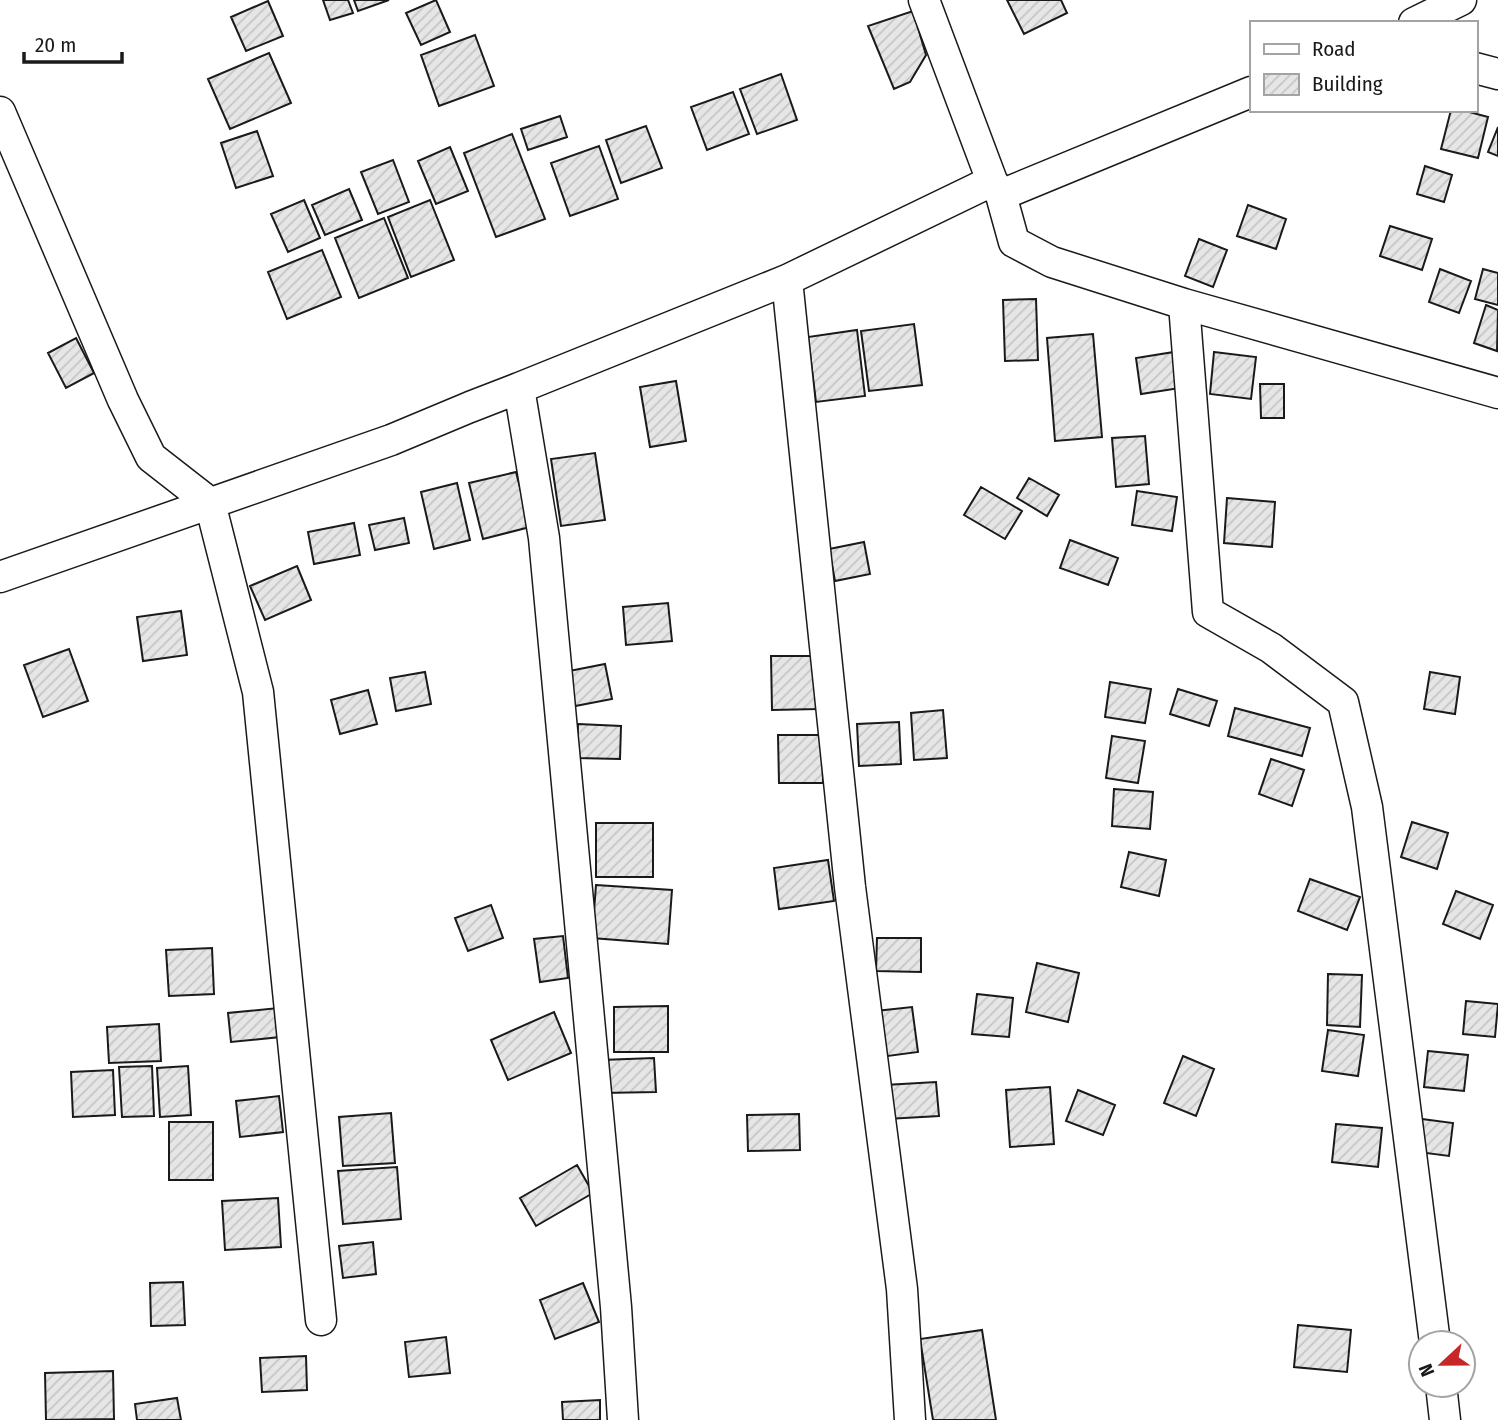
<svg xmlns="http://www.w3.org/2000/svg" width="1498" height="1420" font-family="'Fira Sans Condensed',sans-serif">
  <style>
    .building { fill: url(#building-hatch); stroke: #1a1a1a; stroke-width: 2 }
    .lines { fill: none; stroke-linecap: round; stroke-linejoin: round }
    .minor-casing { stroke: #1a1a1a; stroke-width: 33 }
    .minor { stroke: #fff; stroke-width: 30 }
  </style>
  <defs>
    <pattern id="building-hatch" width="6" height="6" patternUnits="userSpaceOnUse" patternTransform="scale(1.75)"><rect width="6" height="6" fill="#e6e6e6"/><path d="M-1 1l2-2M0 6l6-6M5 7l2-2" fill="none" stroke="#c5c5c5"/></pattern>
  </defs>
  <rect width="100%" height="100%" fill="#fff"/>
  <!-- building -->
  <path class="building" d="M 323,0 L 348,0 L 353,13 L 330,20 Z
    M 354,0 L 389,0 L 358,11 Z
    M 436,0 L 450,32 L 421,45 L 406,13 Z
    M 1007,0 L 1061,0 L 1067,13 L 1024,34 Z
    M 268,1 L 283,36 L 246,51 L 231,17 Z
    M 913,11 L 926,55 L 910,82 L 894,89 L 868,26 Z
    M 475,35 L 494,86 L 439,106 L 421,55 Z
    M 269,53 L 291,103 L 230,129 L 208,79 Z
    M 781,74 L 797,120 L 757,134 L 740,89 Z
    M 733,92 L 749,134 L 707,150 L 691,107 Z
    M 1451,110 L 1462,110 L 1488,117 L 1478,158 L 1441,149 Z
    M 560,116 L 567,137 L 528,150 L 521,129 Z
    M 646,126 L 662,168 L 621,183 L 606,140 Z
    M 1498,127 L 1498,156 L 1488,152 Z
    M 257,131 L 273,176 L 236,188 L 221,143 Z
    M 512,134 L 545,219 L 496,237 L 464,153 Z
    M 599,146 L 618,199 L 570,216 L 551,163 Z
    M 450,147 L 468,191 L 436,204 L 418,161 Z
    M 393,160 L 409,202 L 378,214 L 361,172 Z
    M 1425,166 L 1452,175 L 1444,202 L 1417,194 Z
    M 349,189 L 362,220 L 325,235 L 312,205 Z
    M 304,200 L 320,238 L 288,252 L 271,214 Z
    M 430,200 L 454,260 L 411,277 L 388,217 Z
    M 1248,205 L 1286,219 L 1276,249 L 1237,236 Z
    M 384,218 L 408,278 L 359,298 L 335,238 Z
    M 1390,226 L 1432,239 L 1422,270 L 1380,256 Z
    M 1199,239 L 1227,250 L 1213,287 L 1185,276 Z
    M 322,250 L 341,297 L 287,319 L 268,272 Z
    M 1440,269 L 1471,281 L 1459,313 L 1429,302 Z
    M 1483,269 L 1498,273 L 1498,305 L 1475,299 Z
    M 1036,299 L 1038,360 L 1005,361 L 1003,300 Z
    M 1486,305 L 1498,310 L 1497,351 L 1474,343 Z
    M 914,324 L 922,385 L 869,391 L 861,331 Z
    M 857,330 L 865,396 L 816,402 L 808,337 Z
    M 1093,334 L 1102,437 L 1055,441 L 1047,338 Z
    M 76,338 L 94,373 L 66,388 L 48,353 Z
    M 1174,352 L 1180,388 L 1141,394 L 1136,358 Z
    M 1214,352 L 1256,357 L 1251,399 L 1210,394 Z
    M 676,381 L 686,441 L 650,447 L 640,387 Z
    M 1260,384 L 1284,384 L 1284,418 L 1261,418 Z
    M 1145,436 L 1149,484 L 1116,487 L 1112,438 Z
    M 595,453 L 605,520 L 561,526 L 551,459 Z
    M 516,472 L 530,527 L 483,539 L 469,483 Z
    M 1029,478 L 1059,495 L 1047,516 L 1017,498 Z
    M 457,483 L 470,540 L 434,549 L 421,492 Z
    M 981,487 L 1022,511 L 1005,539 L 964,515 Z
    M 1137,491 L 1177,497 L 1172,531 L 1132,525 Z
    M 1227,498 L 1275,502 L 1272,547 L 1224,543 Z
    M 404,518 L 409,543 L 375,550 L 369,525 Z
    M 354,523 L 360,555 L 314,564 L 308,532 Z
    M 1070,540 L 1118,558 L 1108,585 L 1060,568 Z
    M 864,542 L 870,574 L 835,581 L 829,549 Z
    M 297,566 L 311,600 L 265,620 L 250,586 Z
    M 668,603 L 672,641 L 626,645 L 623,607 Z
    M 181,611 L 187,655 L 143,661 L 137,617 Z
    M 69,649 L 88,701 L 43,717 L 24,665 Z
    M 771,656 L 816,656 L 818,709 L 772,710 Z
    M 605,664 L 612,699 L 570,707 L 564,672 Z
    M 425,672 L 431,704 L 396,711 L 390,678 Z
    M 1430,672 L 1460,677 L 1455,714 L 1424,709 Z
    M 1110,682 L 1151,689 L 1145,723 L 1105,717 Z
    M 1178,689 L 1217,701 L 1209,726 L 1170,714 Z
    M 368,690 L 377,724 L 340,734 L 331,700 Z
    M 1235,708 L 1310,728 L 1302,756 L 1228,736 Z
    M 943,710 L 947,758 L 914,760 L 911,713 Z
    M 899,722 L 901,764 L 859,766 L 857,724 Z
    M 578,724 L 621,726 L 620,759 L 577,758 Z
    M 778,735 L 822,735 L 823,783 L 779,783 Z
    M 1112,736 L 1145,741 L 1138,783 L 1106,778 Z
    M 1271,759 L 1304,770 L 1292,806 L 1259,794 Z
    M 1114,789 L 1153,792 L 1150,829 L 1112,826 Z
    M 1412,822 L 1448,833 L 1437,869 L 1401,857 Z
    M 596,823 L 653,823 L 653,877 L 596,877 Z
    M 1129,852 L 1166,860 L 1159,896 L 1121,887 Z
    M 828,860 L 834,901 L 779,909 L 774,868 Z
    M 1310,879 L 1360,897 L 1347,930 L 1298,911 Z
    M 596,885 L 672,890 L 668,944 L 592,938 Z
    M 1456,891 L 1493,905 L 1480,939 L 1443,924 Z
    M 491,905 L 503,938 L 468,951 L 455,918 Z
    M 563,936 L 568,978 L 540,982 L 534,939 Z
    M 877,938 L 921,938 L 921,972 L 876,971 Z
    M 212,948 L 214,994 L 169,996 L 166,950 Z
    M 1037,963 L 1079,973 L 1068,1022 L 1026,1012 Z
    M 1328,974 L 1362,975 L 1360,1027 L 1327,1025 Z
    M 977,994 L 1013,998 L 1009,1037 L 972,1034 Z
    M 1466,1001 L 1498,1004 L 1495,1037 L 1463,1034 Z
    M 668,1006 L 668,1052 L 614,1052 L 614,1007 Z
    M 912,1007 L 918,1052 L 873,1058 L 867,1012 Z
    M 278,1008 L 280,1037 L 231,1042 L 228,1013 Z
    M 554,1012 L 571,1053 L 508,1080 L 491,1040 Z
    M 159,1024 L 161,1061 L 109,1063 L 107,1027 Z
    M 1328,1030 L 1364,1035 L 1358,1076 L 1322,1071 Z
    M 1428,1051 L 1468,1055 L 1464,1091 L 1424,1087 Z
    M 1183,1056 L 1214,1069 L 1196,1116 L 1164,1103 Z
    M 654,1058 L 656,1092 L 602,1093 L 601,1060 Z
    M 152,1066 L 154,1116 L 122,1117 L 119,1067 Z
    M 188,1066 L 191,1115 L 160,1117 L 157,1068 Z
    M 113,1070 L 115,1115 L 73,1117 L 71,1072 Z
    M 936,1082 L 939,1116 L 887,1119 L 885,1085 Z
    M 1050,1087 L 1054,1144 L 1010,1147 L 1006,1090 Z
    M 1078,1090 L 1115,1105 L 1103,1135 L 1066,1121 Z
    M 279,1096 L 283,1132 L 240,1137 L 236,1101 Z
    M 391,1113 L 395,1163 L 343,1166 L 339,1117 Z
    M 799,1114 L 800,1150 L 748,1151 L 747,1115 Z
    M 1422,1119 L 1453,1123 L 1449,1156 L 1418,1152 Z
    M 169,1122 L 213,1122 L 213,1180 L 169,1180 Z
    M 1336,1124 L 1382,1128 L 1378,1167 L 1332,1162 Z
    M 577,1165 L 593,1193 L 536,1226 L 520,1198 Z
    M 397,1167 L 401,1219 L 343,1224 L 338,1171 Z
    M 278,1198 L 281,1247 L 225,1250 L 222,1201 Z
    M 373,1242 L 376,1274 L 343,1278 L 339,1246 Z
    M 183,1282 L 185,1325 L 151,1326 L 150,1283 Z
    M 583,1283 L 599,1322 L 555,1339 L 540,1300 Z
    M 1298,1325 L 1351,1330 L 1347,1372 L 1294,1367 Z
    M 982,1330 L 996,1420 L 933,1420 L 920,1339 Z
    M 446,1337 L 450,1373 L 409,1377 L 405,1342 Z
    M 306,1356 L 307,1390 L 262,1392 L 260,1358 Z
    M 113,1371 L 114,1419 L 46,1420 L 45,1373 Z
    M 177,1398 L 181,1420 L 137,1420 L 135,1404 Z
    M 600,1400 L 600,1420 L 563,1420 L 562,1402 Z"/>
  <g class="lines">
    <defs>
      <path id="minor" d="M 924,0 L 992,181 L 1001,195 L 1014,242 L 1052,262 L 1184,304 L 1498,393
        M 1414,23 L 1461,0
        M 1475,68 L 1498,74
        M 0,112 L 123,400 L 151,457 L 210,503 L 258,692 L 321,1320
        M 1001,195 L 1251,92
        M 787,280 L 850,887 L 902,1289 L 910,1420
        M 1184,304 L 1208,612 L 1271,648 L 1343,702 L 1367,807 L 1435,1343
        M 0,577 L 391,440 L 470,407 L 519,388
        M 1441,1385 L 1445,1420
        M 623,1420 L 616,1307 L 544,538 L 519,388 L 787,280 L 992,181"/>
    </defs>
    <!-- minor casing -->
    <use href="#minor" class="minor-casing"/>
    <!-- minor -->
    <use href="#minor" class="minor"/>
  </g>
  <!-- legend -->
  <rect x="1250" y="21" width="228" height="91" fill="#ffffff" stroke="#a3a3a3" stroke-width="2"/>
  <rect x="1264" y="44" width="35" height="10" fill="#ffffff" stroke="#a3a3a3" stroke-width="2"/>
  <text x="1312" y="56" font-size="21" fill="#1a1a1a">Road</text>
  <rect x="1264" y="74" width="35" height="21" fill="url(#building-hatch)" stroke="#a3a3a3" stroke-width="2"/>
  <text x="1312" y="91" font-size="21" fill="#1a1a1a">Building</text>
  <!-- north arrow -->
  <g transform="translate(1442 1364) rotate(248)"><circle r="33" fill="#ffffff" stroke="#a3a3a3" stroke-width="2"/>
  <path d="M0-5L12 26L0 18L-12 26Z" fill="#c62828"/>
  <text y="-10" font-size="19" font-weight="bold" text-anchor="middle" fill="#1a1a1a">N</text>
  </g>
  <!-- scale -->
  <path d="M24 52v10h98v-10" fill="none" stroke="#1a1a1a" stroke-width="3.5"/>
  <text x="35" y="52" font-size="21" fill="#1a1a1a" stroke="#ffffff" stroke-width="5" paint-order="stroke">20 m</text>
</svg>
